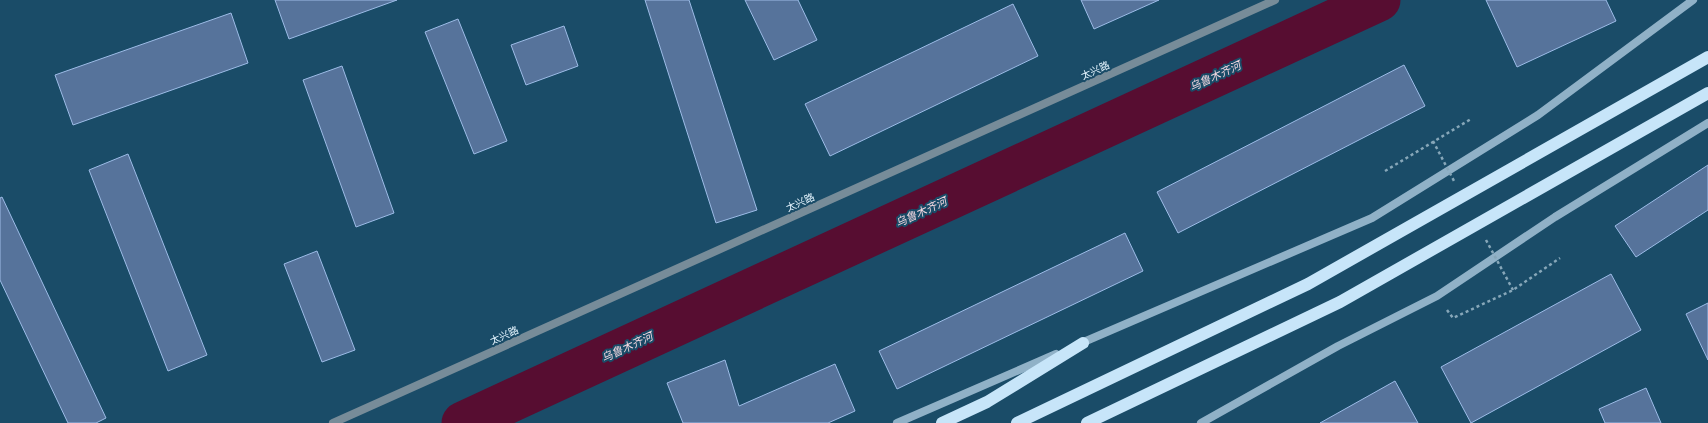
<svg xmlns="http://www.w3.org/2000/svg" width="1708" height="423" font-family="Quicksand,'Noto Sans SC',sans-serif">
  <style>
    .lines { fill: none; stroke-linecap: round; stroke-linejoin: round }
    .river { stroke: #570d31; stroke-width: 43 }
    .building { fill: #56739b; stroke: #9dbce7 }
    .path { stroke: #87a7b9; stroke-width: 2.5; stroke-dasharray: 3 3; stroke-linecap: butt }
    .street { stroke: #778c99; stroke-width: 8 }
    .secondary { stroke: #90b1c7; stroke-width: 8 }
    .highway { stroke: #c7e5f9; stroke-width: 12 }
    .path-bridge { stroke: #87a7b9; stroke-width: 2.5; stroke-dasharray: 3 3; stroke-linecap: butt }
    .highway-bridge { stroke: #c7e5f9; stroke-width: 12 }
    .labels { text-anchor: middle; stroke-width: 4; stroke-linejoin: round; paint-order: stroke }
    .street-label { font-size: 10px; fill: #e5f5ff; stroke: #1a4c68 }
    .water-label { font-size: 11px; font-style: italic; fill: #f3d7e0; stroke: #1a4c68 }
  </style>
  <rect width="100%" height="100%" fill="#1a4c68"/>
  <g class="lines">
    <!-- river -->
    <path class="river" d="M 463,423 L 1379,0"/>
  </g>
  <!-- building -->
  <path class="building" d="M 275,0 L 397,0 L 289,39 Z
    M 645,0 L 689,0 L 757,210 L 716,223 Z
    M 745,0 L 798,0 L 817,40 L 774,60 Z
    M 1081,0 L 1159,0 L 1094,29 Z
    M 1486,0 L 1606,0 L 1616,21 L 1517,67 Z
    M 1013,4 L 1038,56 L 830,156 L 805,104 Z
    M 231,13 L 248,63 L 73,125 L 55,75 Z
    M 458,19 L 507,141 L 474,154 L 425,32 Z
    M 564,26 L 578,66 L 526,85 L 511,45 Z
    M 1404,65 L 1425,106 L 1178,233 L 1157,192 Z
    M 342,66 L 394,213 L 356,227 L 303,80 Z
    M 128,154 L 207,355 L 168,371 L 89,170 Z
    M 1708,165 L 1708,210 L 1636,257 L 1615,226 Z
    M 2,197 L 106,418 L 96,423 L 68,423 L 0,280 L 0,198 Z
    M 1125,233 L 1143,271 L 897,389 L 879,351 Z
    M 317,251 L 355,350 L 322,362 L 284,264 Z
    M 1611,274 L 1641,330 L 1471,423 L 1441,367 Z
    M 1708,303 L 1708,360 L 1686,314 Z
    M 725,360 L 739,406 L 835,364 L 855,411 L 828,423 L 683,423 L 667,383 Z
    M 1395,381 L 1418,423 L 1320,423 Z
    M 1646,388 L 1661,423 L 1605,423 L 1599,409 Z"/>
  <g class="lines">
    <!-- path -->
    <path class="path" d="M 1385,171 L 1471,119
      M 1447,310 L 1453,318 L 1513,290 L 1560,258"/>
    <!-- street -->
    <path class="street" d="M 333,423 L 1275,0"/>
    <!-- secondary -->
    <path class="secondary" d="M 1079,344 L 1372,218 L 1538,115 L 1693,0
      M 897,423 L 1056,354
      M 1201,423 L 1338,346 L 1437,296 L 1555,217 L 1708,123"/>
    <!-- highway -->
    <path class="highway" d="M 942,423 L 987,402 L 1083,343"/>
    <!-- path-bridge -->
    <path class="path-bridge" d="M 1433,141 L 1454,181
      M 1486,240 L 1513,290"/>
    <!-- highway-bridge -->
    <path class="highway-bridge" d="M 1017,423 L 1308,284 L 1708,57
      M 1087,423 L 1340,302 L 1708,93"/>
  </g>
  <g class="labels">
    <!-- street labels -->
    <g class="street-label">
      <text transform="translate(1095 70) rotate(-24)" y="4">太兴路</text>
      <text transform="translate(800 202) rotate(-24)" y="4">太兴路</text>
      <text transform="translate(504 335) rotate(-24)" y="4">太兴路</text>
    </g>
    <!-- water labels -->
    <g class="water-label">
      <text transform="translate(1215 76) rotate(-25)" y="4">乌鲁木齐河</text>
      <text transform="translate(921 212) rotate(-25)" y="4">乌鲁木齐河</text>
      <text transform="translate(627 347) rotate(-25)" y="4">乌鲁木齐河</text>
    </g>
  </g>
</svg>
